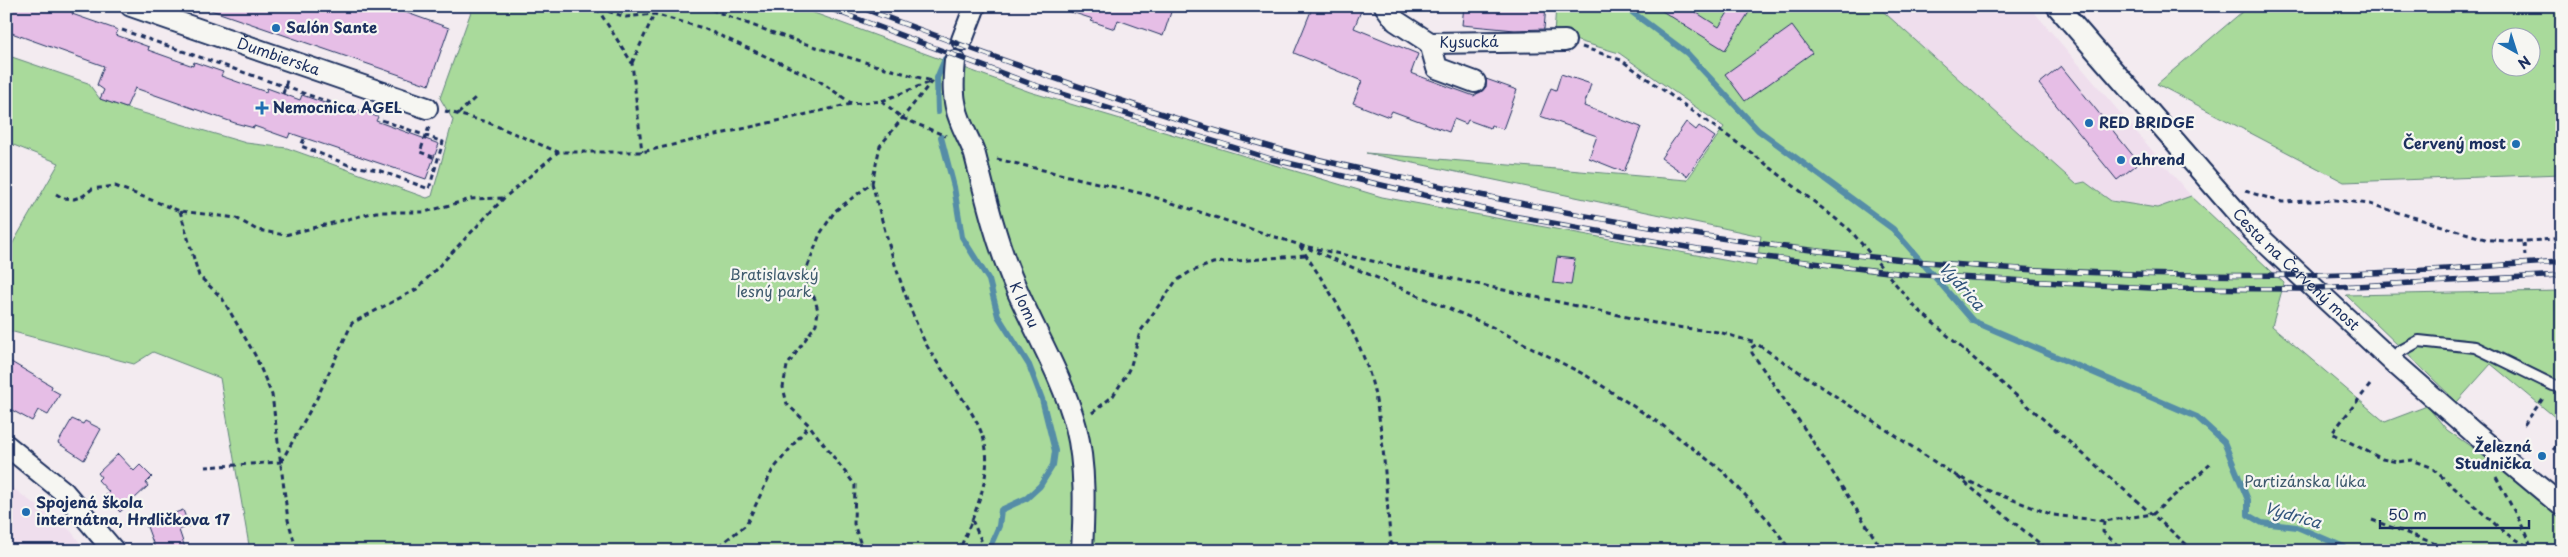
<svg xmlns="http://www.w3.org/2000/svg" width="2568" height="557" font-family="'Playpen Sans',sans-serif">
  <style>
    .built { fill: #efdeed }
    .green { fill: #a9da9b; stroke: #62847c; fill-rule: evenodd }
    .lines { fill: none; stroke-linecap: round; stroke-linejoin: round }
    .stream { stroke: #558da7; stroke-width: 6 }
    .building { fill: #e6bee6; stroke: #1b2f5e }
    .lane-casing { stroke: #1b2f5e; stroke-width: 14 }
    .street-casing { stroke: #1b2f5e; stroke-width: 24 }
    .path { stroke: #1b2f5e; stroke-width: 3; stroke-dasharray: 5 4; stroke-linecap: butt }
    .lane { stroke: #f6f6f2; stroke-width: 10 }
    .street { stroke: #f6f6f2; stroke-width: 20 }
    .rail-casing { stroke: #1b2f5e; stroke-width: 5.5 }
    .rail { stroke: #f6f6f2; stroke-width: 4; stroke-dasharray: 11; stroke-linecap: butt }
    .poi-dot { fill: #1f6fb2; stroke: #f6f6f2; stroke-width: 2 }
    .labels { text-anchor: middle; stroke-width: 4.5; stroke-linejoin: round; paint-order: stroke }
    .poi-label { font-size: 15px; font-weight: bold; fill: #1b2f5e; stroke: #f6f6f2; text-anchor: start }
    .street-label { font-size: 15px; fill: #1b2f5e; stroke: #f6f6f2 }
    .park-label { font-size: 15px; fill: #3e5a6d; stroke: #f6f6f2 }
    .water-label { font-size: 16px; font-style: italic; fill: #33567c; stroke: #f6f6f2 }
  </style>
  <rect width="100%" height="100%" fill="#f3ebf0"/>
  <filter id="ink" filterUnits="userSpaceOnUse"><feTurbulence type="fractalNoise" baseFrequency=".02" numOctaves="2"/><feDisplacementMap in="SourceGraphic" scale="10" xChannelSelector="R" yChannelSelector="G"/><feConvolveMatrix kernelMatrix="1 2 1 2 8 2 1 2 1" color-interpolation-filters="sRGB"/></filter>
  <g filter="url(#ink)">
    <!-- built -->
    <path class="built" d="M 1877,6 L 2029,6 L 2191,196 L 2157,208 L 2111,201 L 2085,182 L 2076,184 Z
      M 6,483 L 71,531 L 86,551 L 6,551 Z"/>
    <!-- green -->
    <path class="green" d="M 473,6 L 795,6 L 1030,92 L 1382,197 L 1756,266 L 1761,236 L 1366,153 L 1687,180 L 1724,127 L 1619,53 L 1554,34 L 1556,6 L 1877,6 L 2076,184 L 2085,182 L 2111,201 L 2157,208 L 2191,196 L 2284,283 L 2272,326 L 2385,422 L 2427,406 L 2447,430 L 2512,475 L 2562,517 L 2562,551 L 250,551 L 220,378 L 153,352 L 134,364 L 6,330 L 6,255 L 59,163 L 6,142 L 6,55 L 88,83 L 100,99 L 126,108 L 246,143 L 287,148 L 427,198 L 432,196 L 453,120 L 440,98 Z
      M 2249,6 L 2562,6 L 2562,174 L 2344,182 L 2157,84 ZM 2500,38 L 2530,38 L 2530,68 L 2500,68 Z
      M 2561,291 L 2562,423 L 2491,364 L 2457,402 L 2346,295 Z"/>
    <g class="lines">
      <!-- stream -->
      <path class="stream" d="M 1624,6 L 1687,53 L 1758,130 L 1893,229 L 1973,321 L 2197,417 L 2224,442 L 2248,500 L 2248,515 L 2262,523 L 2297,527 L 2344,547 L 2347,551
        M 938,112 L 937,78 L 945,59
        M 941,137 L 954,187 L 962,237 L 989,280 L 998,316 L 1029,365 L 1042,399 L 1055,451 L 1053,465 L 1040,486 L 1027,498 L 1001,510 L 999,526 L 988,551"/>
    </g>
    <!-- building -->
    <path class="building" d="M 6,6 L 64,6 L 74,9 L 72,14 L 118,30 L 116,35 L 149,47 L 148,50 L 193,66 L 194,62 L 223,72 L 221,76 L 266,92 L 267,88 L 300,100 L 302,95 L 347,111 L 349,107 L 378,117 L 376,121 L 439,144 L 426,179 L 290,133 L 288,138 L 254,126 L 254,128 L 235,123 L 135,88 L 126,108 L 100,99 L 104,90 L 97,85 L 104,66 L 6,31 Z
      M 209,6 L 388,6 L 449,28 L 429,85 L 208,9 Z
      M 1066,6 L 1173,6 L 1163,36 L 1118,20 L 1115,29 L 1091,21 L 1093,19 L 1065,10 Z
      M 1313,6 L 1363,6 L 1354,28 L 1418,54 L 1411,73 L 1474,96 L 1486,87 L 1486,79 L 1517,90 L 1503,129 L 1491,125 L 1490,128 L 1468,120 L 1466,124 L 1454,119 L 1449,132 L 1392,111 L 1389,117 L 1353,103 L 1362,81 L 1294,53 Z
      M 1464,6 L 1546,6 L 1544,29 L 1515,30 L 1462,25 Z
      M 1654,6 L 1686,6 L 1719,27 L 1732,6 L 1753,6 L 1725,50 Z
      M 1792,26 L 1812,53 L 1745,101 L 1725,74 Z
      M 2061,66 L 2139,163 L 2117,180 L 2039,84 Z
      M 1561,74 L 1591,84 L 1584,106 L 1641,127 L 1624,172 L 1589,158 L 1597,136 L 1540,116 L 1551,88 L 1556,90 Z
      M 1686,122 L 1696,130 L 1699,126 L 1715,137 L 1687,176 L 1661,158 Z
      M 1557,257 L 1575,259 L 1571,285 L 1553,283 Z
      M 6,359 L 52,386 L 51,389 L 60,394 L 48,415 L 38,410 L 32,421 L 6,407 Z
      M 72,419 L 83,424 L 85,421 L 101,429 L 84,460 L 58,443 Z
      M 118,454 L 134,471 L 140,465 L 152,477 L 146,483 L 148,486 L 120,512 L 105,496 L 109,492 L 98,480 L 101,477 L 98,473 Z
      M 183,510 L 189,526 L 179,530 L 186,551 L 156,551 L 146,524 Z"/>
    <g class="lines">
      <defs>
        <path id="lane" d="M 2391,360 L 2399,352 L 2419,341 L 2475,347 L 2553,385 L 2562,387"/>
        <g id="street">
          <path id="s1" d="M 131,6 L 427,108"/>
          <path id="s2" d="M 1385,6 L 1396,21 L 1430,43 L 1565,41"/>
          <path id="s3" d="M 2057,6 L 2253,231 L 2391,360 L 2473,432 L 2562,506"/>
          <path d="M 962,40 L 975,6"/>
          <path d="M 1430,43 L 1437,68 L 1475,82"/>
          <path id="s4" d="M 955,61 C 953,82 952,100 960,120 C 964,132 971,142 975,155 C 985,194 994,233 1009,271 C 1029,323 1061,371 1076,427 C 1086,467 1084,510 1082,551"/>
          <path d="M 6,445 L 64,492 L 114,551"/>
        </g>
      </defs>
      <!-- lane casing -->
      <use href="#lane" class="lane-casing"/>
      <!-- street casing -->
      <use href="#street" class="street-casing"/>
      <!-- path -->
      <path class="path" d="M 591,6 L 626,17 L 654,14 L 703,28 L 818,80 L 851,103
        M 703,6 C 778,37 854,60 932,81
        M 597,8 L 632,63 L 642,152
        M 122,30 L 346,108
        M 1582,47 L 1621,60 L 1753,154 L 1850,230 L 1915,307 L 2194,551
        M 632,63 L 658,6
        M 283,94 L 287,80
        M 882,101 L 902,118 L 946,136
        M 445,111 L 487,122 L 558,152 L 642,152 L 851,104 L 882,101 L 932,81
        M 458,114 L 475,98
        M 429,127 L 420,152 L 438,159
        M 304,139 L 301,146 L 351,166 L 378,170 L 429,189 L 443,142 L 379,119
        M 997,159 L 1148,195 L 1300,245 L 1490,326 L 1587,376 L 1662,425 L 1724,472 L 1769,521 L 1791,551
        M 872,183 C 886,236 900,288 923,338 C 938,371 982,414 986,450 C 990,484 972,519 959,551
        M 2245,191 L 2282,202 L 2335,200 L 2370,204 L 2485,239 C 2512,243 2535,241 2562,238
        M 56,194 L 63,198 L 74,199 L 83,196 L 92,189 L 115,186 L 180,211 L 236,218 L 257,230 L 285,235 L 376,212 L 425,212 L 471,199 L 504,198
        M 180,211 L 199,276 L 222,298 L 255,355 L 272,395 L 288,520 L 297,551
        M 2524,243 L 2525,256
        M 1300,246 C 1330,292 1362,337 1374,391 C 1386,443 1385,498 1392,551
        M 1308,247 L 1668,326 L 1719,332 L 1756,343
        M 2370,385 L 2332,433 L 2382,459 L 2397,462 L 2412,460 L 2431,467 L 2505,533 L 2531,548
        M 1092,413 L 1113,396 L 1125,377 L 1131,365 L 1140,332 L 1176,281 L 1190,272 L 1213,263 L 1306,255
        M 2524,425 L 2544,397
        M 2553,450 L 2562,440
        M 281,462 L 317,398 L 352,323 L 417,289 L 504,198 L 558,152
        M 205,467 L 281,462
        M 1958,477 L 2049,551
        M 2496,477 L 2527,535 L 2532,551
        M 972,520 L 986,551
        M 2372,520 L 2455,551
        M 2104,521 L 2103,532 L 2124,551
        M 712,551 L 746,525 L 772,471 L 809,425
        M 863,551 L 854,524 L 855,485 L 809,425 L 787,404 L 783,387 L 787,366 L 816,324 L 818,311 L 815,299 L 807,286 L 806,271 L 820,234 L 835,211 L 872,183 L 880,146 L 932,81
        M 1883,551 L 1806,431 L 1752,353 L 1751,348 L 1757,344 L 1953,474 L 1992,492 L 2053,515 L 2104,521 L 2153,514 L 2213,462
        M 2505,551 L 2512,551"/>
      <!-- lane -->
      <use href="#lane" class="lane"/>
      <!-- street -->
      <use href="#street" class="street"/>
      <defs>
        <path id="rail" d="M 823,6 L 1031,84 L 1271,159 L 1513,216 L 1698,249 L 1905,274 L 2150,288 L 2299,289 L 2562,275
          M 857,6 C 993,58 1131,107 1271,147 C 1332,165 1396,176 1458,190 C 1734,251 2017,280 2300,275 C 2387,274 2475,267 2562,261"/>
      </defs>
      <!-- rail casing -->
      <use href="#rail" class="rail-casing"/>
      <!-- rail -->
      <use href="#rail" class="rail"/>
    </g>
  </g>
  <!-- markers -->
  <g class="poi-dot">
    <circle cx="276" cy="28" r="5"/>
    <path d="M259.5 100.5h5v5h5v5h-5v5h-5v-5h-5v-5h5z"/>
    <circle cx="2089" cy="123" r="5"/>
    <circle cx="2516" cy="144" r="5"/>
    <circle cx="2121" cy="160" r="5"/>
    <circle cx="2542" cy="456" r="5"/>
    <circle cx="26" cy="512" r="5"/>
  </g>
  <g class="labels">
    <!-- poi labels -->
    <g class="poi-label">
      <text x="286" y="33">Salón Sante</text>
      <text x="273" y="113">Nemocnica AGEL</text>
      <text x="2099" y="128">RED BRIDGE</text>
      <text x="2506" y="149" text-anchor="end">Červený most</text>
      <text x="2131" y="165">ahrend</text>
      <text x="2532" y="452" text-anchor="end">Železná<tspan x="2532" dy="17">Studnička</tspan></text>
      <text x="36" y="508">Spojená škola<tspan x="36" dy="17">internátna, Hrdličkova 17</tspan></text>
    </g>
    <!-- street labels -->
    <g class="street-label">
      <text dy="5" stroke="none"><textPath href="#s2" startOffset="98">Kysucká</textPath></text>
      <text dy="5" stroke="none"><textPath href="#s1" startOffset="156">Ďumbierska</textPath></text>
      <text dy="5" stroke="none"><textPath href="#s3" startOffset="356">Cesta na Červený most</textPath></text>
      <text dy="5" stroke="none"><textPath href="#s4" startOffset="256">K lomu</textPath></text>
    </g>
    <!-- park labels -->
    <g class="park-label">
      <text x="774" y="280">Bratislavský<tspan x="774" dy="17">lesný park</tspan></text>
      <text x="2305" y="487">Partizánska lúka</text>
    </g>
    <!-- water labels -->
    <g class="water-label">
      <text transform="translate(1962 286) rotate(48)" y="6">Vydrica</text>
      <text transform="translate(2293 515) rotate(16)" y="6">Vydrica</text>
    </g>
  </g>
  <!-- margin -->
  <rect width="2568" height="557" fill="none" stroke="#f6f6f2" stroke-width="25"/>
  <rect x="12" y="12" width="2543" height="532" fill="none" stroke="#1b2f5e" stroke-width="2" filter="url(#ink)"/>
  <!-- north arrow -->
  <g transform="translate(2516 52) rotate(141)"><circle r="24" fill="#f6f6f2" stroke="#9ea6b7"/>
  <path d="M0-4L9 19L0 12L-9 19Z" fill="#1f6fb2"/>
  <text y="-8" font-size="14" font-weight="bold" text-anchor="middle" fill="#1b2f5e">N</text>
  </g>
  <!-- scale -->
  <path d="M2380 520v8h149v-8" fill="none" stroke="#1b2f5e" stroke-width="2.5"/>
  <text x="2388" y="520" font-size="15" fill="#1b2f5e" stroke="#f6f6f2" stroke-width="4" paint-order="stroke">50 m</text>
</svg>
